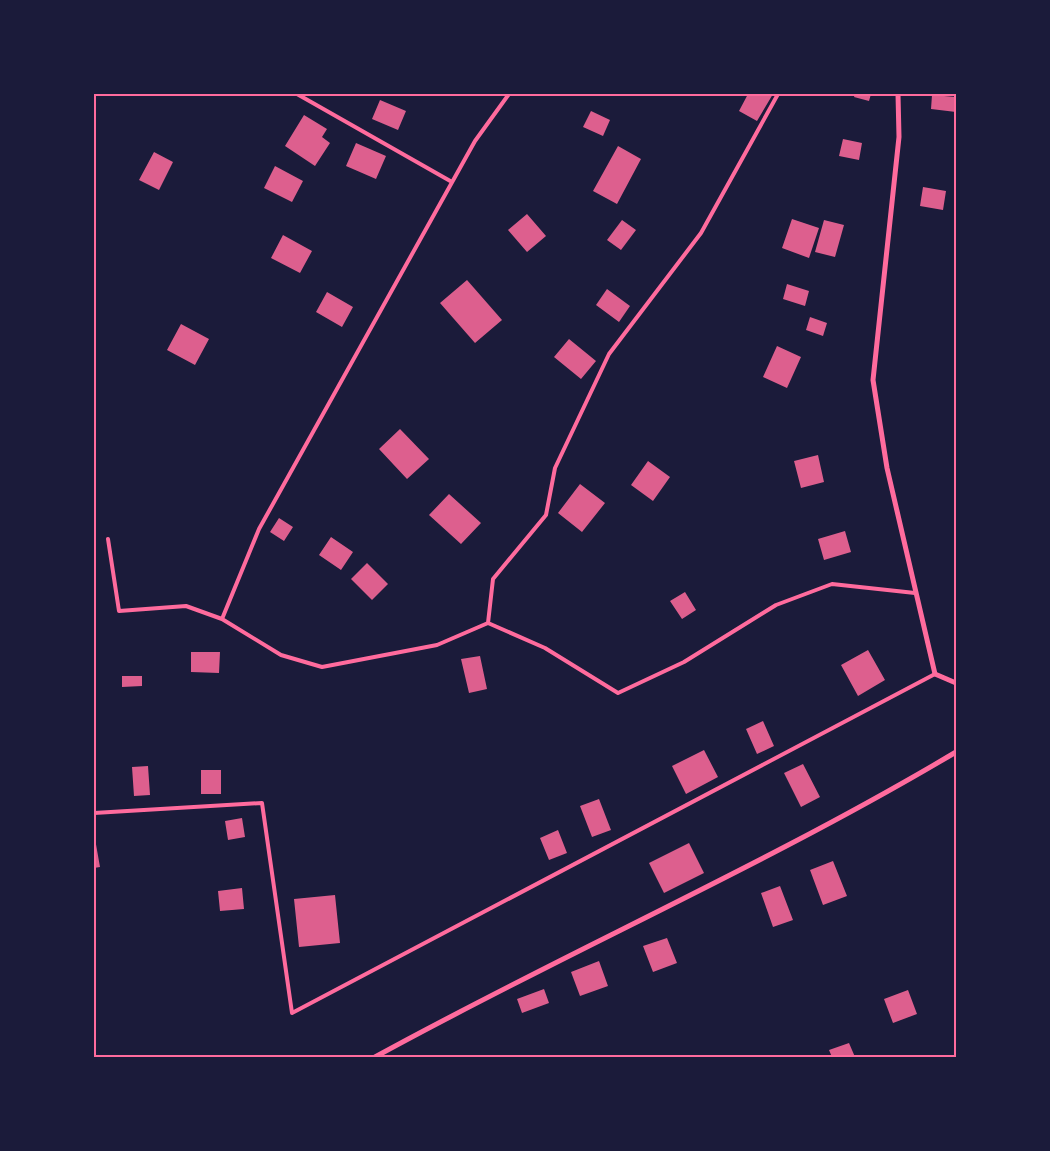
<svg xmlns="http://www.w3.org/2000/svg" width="1050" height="1151" font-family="Barlow,sans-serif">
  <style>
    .building { fill: #dd5f8e }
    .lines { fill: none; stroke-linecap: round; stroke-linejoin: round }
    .service { stroke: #ff6b9d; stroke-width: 4 }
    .minor { stroke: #ff6b9d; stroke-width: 5 }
    .neatline { fill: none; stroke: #ff6b9d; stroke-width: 2 }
  </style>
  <rect width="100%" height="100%" fill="#1b1b3a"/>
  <!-- building -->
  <path class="building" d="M 748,94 L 773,94 L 757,121 L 739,111 Z
    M 855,94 L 871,94 L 869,101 L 854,97 Z
    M 932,95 L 956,97 L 956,112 L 931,109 Z
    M 380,100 L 406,111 L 398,130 L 372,119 Z
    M 591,111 L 610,120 L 603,136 L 583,127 Z
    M 304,115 L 327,129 L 322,137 L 330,143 L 315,166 L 285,146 Z
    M 843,139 L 862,143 L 859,160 L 839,156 Z
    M 356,143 L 386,156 L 376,179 L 346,166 Z
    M 618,146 L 641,159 L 617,204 L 593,191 Z
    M 154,152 L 173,162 L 159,190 L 139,180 Z
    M 275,166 L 303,181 L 292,202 L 264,188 Z
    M 923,187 L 946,191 L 943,210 L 920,206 Z
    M 527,214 L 546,236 L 527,252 L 508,230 Z
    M 792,219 L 819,228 L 809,258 L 782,248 Z
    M 622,220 L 636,230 L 621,250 L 607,240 Z
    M 824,220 L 844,225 L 835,257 L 815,252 Z
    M 283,235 L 312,251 L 300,273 L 271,258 Z
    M 467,280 L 502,320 L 475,343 L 440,303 Z
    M 787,284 L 809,291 L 805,306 L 783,299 Z
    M 607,289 L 630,306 L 619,322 L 596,305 Z
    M 327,292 L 353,307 L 342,327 L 316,312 Z
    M 810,317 L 827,323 L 823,336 L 806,330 Z
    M 181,324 L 209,339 L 195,365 L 167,350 Z
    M 569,339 L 596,361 L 581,379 L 554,357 Z
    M 777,346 L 801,357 L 787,388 L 763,377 Z
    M 400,429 L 429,459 L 407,479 L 379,449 Z
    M 818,455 L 824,482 L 801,488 L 794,461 Z
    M 648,461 L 670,477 L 653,501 L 631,485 Z
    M 580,484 L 605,503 L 582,532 L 558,513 Z
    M 449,494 L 481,523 L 461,544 L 429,515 Z
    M 279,518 L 293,527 L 284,541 L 270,532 Z
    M 845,531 L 851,552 L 824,560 L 818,539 Z
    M 331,537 L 353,552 L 341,570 L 319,555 Z
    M 367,563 L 388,584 L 372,600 L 351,579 Z
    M 685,592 L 696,610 L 682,619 L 670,601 Z
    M 868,650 L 885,680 L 858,696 L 841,665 Z
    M 191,652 L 220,652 L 219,673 L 191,672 Z
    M 480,656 L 487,689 L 469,693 L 461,659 Z
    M 122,676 L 142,676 L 142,686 L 122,687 Z
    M 763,721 L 774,746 L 757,754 L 746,729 Z
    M 704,750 L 718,777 L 686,794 L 672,766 Z
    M 803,764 L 820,797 L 801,807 L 784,773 Z
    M 148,766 L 150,795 L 134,796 L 132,767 Z
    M 201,770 L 221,770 L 221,794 L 201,794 Z
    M 599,799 L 611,830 L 592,837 L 580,806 Z
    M 242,818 L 245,837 L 228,840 L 225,821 Z
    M 558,830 L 567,853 L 549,860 L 540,838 Z
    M 94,833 L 100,867 L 94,868 Z
    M 689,843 L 704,873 L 664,893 L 649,863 Z
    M 833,861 L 847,896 L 823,905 L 810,870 Z
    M 780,886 L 793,920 L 773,927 L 761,893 Z
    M 242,888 L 244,909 L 220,911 L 218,891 Z
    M 335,895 L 340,943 L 299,947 L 294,899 Z
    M 667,938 L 677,963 L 653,972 L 643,946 Z
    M 599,961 L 608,986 L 580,996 L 571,972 Z
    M 544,989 L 549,1003 L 522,1013 L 517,999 Z
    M 908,990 L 917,1014 L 893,1023 L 884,999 Z
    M 849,1043 L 855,1057 L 832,1057 L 829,1050 Z"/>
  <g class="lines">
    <!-- service -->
    <path class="service" d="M 297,94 L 452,182
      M 108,539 L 119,611 L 186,606 L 222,619 L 281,655 L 322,667 L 437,645 L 488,623 L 545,648 L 618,693 L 684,662 L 776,605 L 832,584 L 915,593
      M 222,619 L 259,529 L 475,141 L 509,94
      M 488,623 L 493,579 L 546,515 L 555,468 L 609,354 L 701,233 L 778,94
      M 94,813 L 262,803 L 292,1013 L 935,674"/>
    <!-- minor -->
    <path class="minor" d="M 898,94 L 899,137 L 873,380 L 887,468 L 935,674 L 956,683
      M 375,1057 C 566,952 768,864 956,752"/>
  </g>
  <!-- border -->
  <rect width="1050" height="1151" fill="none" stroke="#1b1b3a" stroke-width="190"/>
  <rect x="95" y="95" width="860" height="961" class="neatline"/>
</svg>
